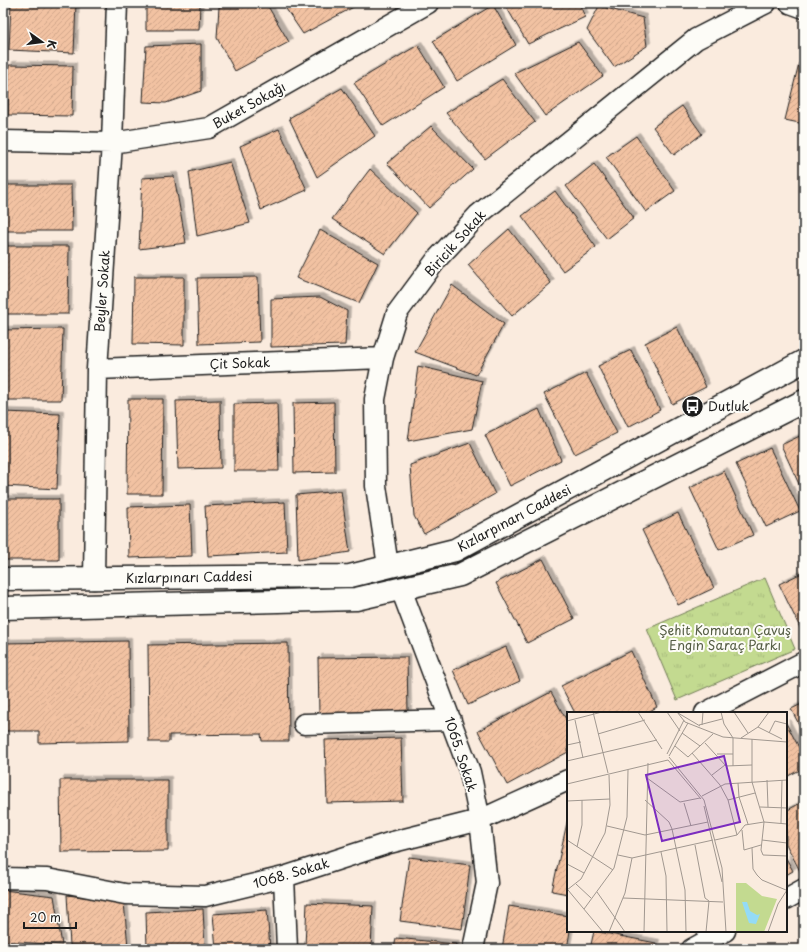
<svg xmlns="http://www.w3.org/2000/svg" width="807" height="952" font-family="'Playpen Sans',sans-serif">
  <style>
    .grass { fill: url(#grass-tufts); stroke: #707b56 }
    .building { fill: url(#building-hatch); stroke: #1c1c1c; filter: url(#shadow) }
    .lines { fill: none; stroke-linecap: round; stroke-linejoin: round }
    .minor-casing { stroke: #1c1c1c; stroke-width: 23 }
    .major-casing { stroke: #1c1c1c; stroke-width: 25 }
    .minor { stroke: #fdfcf7; stroke-width: 20 }
    .major { stroke: #fdfcf7; stroke-width: 22 }
    .labels { text-anchor: middle; stroke-width: 4; stroke-linejoin: round; paint-order: stroke }
    .street-label { font-size: 13px; fill: #1c1c1c; stroke: #fdfcf7 }
    .poi-label { font-size: 13px; fill: #1c1c1c; stroke: #fdfcf7; text-anchor: start }
    .park-label { font-size: 13px; fill: #565e45; stroke: #fdfcf7 }
    .inset-road { fill: none; stroke: #a19890; stroke-width: 1 }
    .view { fill: #7b2cbf; fill-opacity: 0.15; stroke: #7b2cbf; stroke-width: 2 }
    .inset-edge { fill: none; stroke: #1c1c1c; stroke-width: 2 }
  </style>
  <defs>
    <pattern id="grass-tufts" width="24" height="20" patternUnits="userSpaceOnUse"><rect width="24" height="20" fill="#c3da90"/><path d="M3 7l-1-3M5 7V3M7 7l1-3M15 17l-1-3M17 17v-4M19 17l1-3" fill="none" stroke="#a7ba7c"/></pattern>
    <pattern id="building-hatch" width="6" height="6" patternUnits="userSpaceOnUse"><rect width="6" height="6" fill="#f2c2a2"/><path d="M-1 1l2-2M0 6l6-6M5 7l2-2" fill="none" stroke="#cfa68b"/></pattern>
    <filter id="shadow"><feDropShadow dx="3.5" dy="-3.5" stdDeviation="0" flood-color="#0004"/></filter>
  </defs>
  <rect width="100%" height="100%" fill="#faebde"/>
  <filter id="ink" filterUnits="userSpaceOnUse"><feTurbulence type="fractalNoise" baseFrequency=".025" numOctaves="2"/><feDisplacementMap in="SourceGraphic" scale="8" xChannelSelector="R" yChannelSelector="G"/><feConvolveMatrix kernelMatrix="1 2 1 2 8 2 1 2 1" color-interpolation-filters="sRGB"/></filter>
  <g filter="url(#ink)">
    <!-- grass -->
    <path class="grass" d="M 765,578 L 795,649 L 677,700 L 647,629 Z"/>
    <!-- building -->
    <path class="building" d="M 11,3 L 76,3 L 74,53 L 9,50 Z
      M 146,3 L 200,3 L 199,30 L 146,30 Z
      M 229,3 L 266,3 L 289,42 L 235,71 L 217,38 L 219,7 Z
      M 282,3 L 361,3 L 303,34 Z
      M 504,3 L 579,3 L 585,17 L 528,44 Z
      M 493,5 L 516,45 L 457,81 L 433,41 Z
      M 599,6 L 643,18 L 647,46 L 614,67 L 587,30 Z
      M 578,42 L 603,76 L 545,116 L 514,73 Z
      M 201,44 L 201,91 L 166,103 L 143,102 L 146,46 Z
      M 418,45 L 444,87 L 383,126 L 354,83 Z
      M 799,63 L 804,64 L 804,124 L 785,120 Z
      M 9,65 L 73,66 L 72,116 L 8,115 Z
      M 502,79 L 535,122 L 485,159 L 446,113 Z
      M 342,88 L 375,136 L 317,177 L 289,118 Z
      M 682,106 L 702,134 L 674,155 L 653,127 Z
      M 431,126 L 473,169 L 429,208 L 387,163 Z
      M 279,129 L 307,190 L 261,210 L 240,146 Z
      M 636,136 L 675,191 L 646,212 L 606,157 Z
      M 230,162 L 250,223 L 197,236 L 189,172 Z
      M 594,164 L 634,218 L 607,239 L 566,186 Z
      M 370,169 L 417,213 L 385,254 L 332,219 Z
      M 174,176 L 186,243 L 139,249 L 142,178 Z
      M 4,185 L 71,185 L 72,231 L 5,231 Z
      M 555,191 L 596,247 L 563,271 L 522,216 Z
      M 509,229 L 551,283 L 512,316 L 468,265 Z
      M 320,230 L 378,263 L 359,303 L 296,278 Z
      M 3,246 L 69,246 L 68,314 L 3,314 Z
      M 134,277 L 184,277 L 184,345 L 133,344 Z
      M 258,277 L 260,342 L 199,344 L 197,278 Z
      M 452,285 L 504,324 L 476,375 L 415,352 Z
      M 320,297 L 347,311 L 345,345 L 271,347 L 271,299 Z
      M 677,327 L 706,387 L 672,404 L 645,343 Z
      M 63,329 L 61,400 L 3,400 L 3,330 Z
      M 631,350 L 660,410 L 628,427 L 598,366 Z
      M 418,366 L 482,381 L 472,429 L 408,441 Z
      M 586,373 L 617,433 L 575,454 L 544,394 Z
      M 128,399 L 163,399 L 162,494 L 127,494 Z
      M 220,400 L 221,468 L 178,469 L 176,401 Z
      M 334,402 L 335,472 L 294,473 L 293,403 Z
      M 277,403 L 279,471 L 234,471 L 234,404 Z
      M 539,409 L 561,460 L 510,486 L 485,435 Z
      M 3,412 L 60,414 L 57,489 L 3,486 Z
      M 804,434 L 804,495 L 781,445 Z
      M 470,443 L 495,494 L 424,534 L 414,516 L 410,465 Z
      M 770,448 L 800,511 L 766,527 L 736,464 Z
      M 724,471 L 753,535 L 719,550 L 690,488 Z
      M 341,491 L 350,552 L 298,560 L 296,495 Z
      M 3,499 L 59,499 L 59,560 L 3,560 Z
      M 285,502 L 287,552 L 208,556 L 205,506 Z
      M 190,505 L 192,556 L 129,558 L 128,507 Z
      M 678,513 L 714,588 L 678,605 L 642,530 Z
      M 543,559 L 574,619 L 527,643 L 496,583 Z
      M 804,572 L 804,636 L 779,584 Z
      M 128,641 L 129,741 L 39,743 L 39,731 L 3,731 L 3,643 Z
      M 288,643 L 289,741 L 262,741 L 261,734 L 169,735 L 169,742 L 149,742 L 148,645 Z
      M 506,647 L 520,681 L 468,705 L 453,670 Z
      M 631,651 L 657,707 L 646,713 L 575,713 L 561,686 Z
      M 407,657 L 408,713 L 319,715 L 318,658 Z
      M 551,692 L 568,723 L 568,752 L 507,785 L 478,731 Z
      M 804,703 L 804,734 L 791,709 Z
      M 786,723 L 804,757 L 804,768 L 786,777 Z
      M 401,738 L 403,801 L 327,803 L 325,740 Z
      M 60,780 L 168,780 L 168,851 L 61,852 Z
      M 804,801 L 804,872 L 801,873 L 786,844 L 786,811 Z
      M 568,818 L 568,894 L 552,891 Z
      M 409,857 L 470,865 L 462,929 L 400,921 Z
      M 786,858 L 793,871 L 786,875 Z
      M 3,890 L 54,896 L 62,945 L 3,941 Z
      M 67,895 L 124,902 L 128,947 L 70,945 Z
      M 307,903 L 373,906 L 371,949 L 305,946 Z
      M 509,906 L 568,916 L 568,931 L 570,931 L 567,949 L 502,949 Z
      M 203,909 L 205,949 L 147,949 L 146,912 Z
      M 267,910 L 270,949 L 216,949 L 213,914 Z
      M 594,931 L 656,943 L 654,949 L 590,949 Z
      M 396,938 L 456,944 L 455,949 L 394,949 Z"/>
    <g class="lines">
      <defs>
        <path id="minor" d="M 790,3 L 804,8
          M 3,141 L 112,143 L 209,128 L 428,3
          M 97,369 L 383,358
          M 388,566 L 376,486 L 375,399 L 383,358 L 397,313 L 437,259 L 478,215 L 696,39 L 766,3
          M 94,579 L 97,369 L 112,143 L 117,3
          M 401,589 L 470,772 L 480,820 L 487,883 L 473,949
          M 705,713 L 804,662
          M 304,724 L 451,720
          M 284,877 L 287,949
          M 3,878 L 47,879 L 125,894 L 205,896 L 284,877 L 389,843 L 480,820 L 568,780
          M 786,899 L 804,889
          M 692,949 L 725,931"/>
        <path id="major" d="M 3,579 L 350,576 L 455,550 L 804,361
          M 3,608 L 356,599 L 460,575 L 804,401"/>
      </defs>
      <!-- minor casing -->
      <use href="#minor" class="minor-casing"/>
      <!-- major casing -->
      <use href="#major" class="major-casing"/>
      <!-- minor -->
      <use href="#minor" class="minor"/>
      <!-- major -->
      <use href="#major" class="major"/>
    </g>
  </g>
  <!-- icons -->
  <defs>
    <symbol id="bus-disc" viewBox="-11 -11 22 22"><circle r="9.5" fill="#1c1c1c" stroke="#fdfcf7"/><path d="M-5-6H5V4H4V6H2V4H-2V6H-4V4H-5ZM-3.5-4V0h7V-4ZM-3.5 1.2v1.5H-2V1.2ZM2 1.2v1.5H3.5V1.2Z" fill="#fff"/></symbol>
  </defs>
  <g fill-rule="evenodd">
    <use href="#bus-disc" x="680" y="394" width="25" height="25"/>
  </g>
  <g class="labels">
    <!-- street labels -->
    <g class="street-label">
      <text transform="translate(249 105) rotate(-29)" y="5">Buket Sokağı</text>
      <text transform="translate(455 243) rotate(-48)" y="5">Biricik Sokak</text>
      <text transform="translate(102 291) rotate(-86)" y="5">Beyler Sokak</text>
      <text transform="translate(240 363) rotate(-2)" y="5">Çit Sokak</text>
      <text transform="translate(514 518) rotate(-28)" y="5">Kızlarpınarı Caddesi</text>
      <text transform="translate(189 577) rotate(-1)" y="5">Kızlarpınarı Caddesi</text>
      <text transform="translate(461 754) rotate(72)" y="5">1065. Sokak</text>
      <text transform="translate(291 873) rotate(-16)" y="5">1068. Sokak</text>
    </g>
    <!-- poi labels -->
    <g class="poi-label">
      <text x="708" y="411">Dutluk</text>
    </g>
    <!-- park labels -->
    <g class="park-label">
      <text x="725" y="635">Şehit Komutan Çavuş<tspan x="725" dy="15">Engin Saraç Parkı</tspan></text>
    </g>
  </g>
  <!-- overview -->
  <g transform="translate(567 712)">
    <rect width="220" height="220" fill="#faebde"/>
    <path d="M 169,171 L 179,171 L 195,184 L 210,187 L 197,220 L 169,219 Z" fill="#c3da90"/>
    <path d="M 175,190 L 180,190 L 183,199 L 190,203 L 193,202 L 189,212 L 182,211 Z" fill="#94dbf6"/>
    <path class="inset-road" d="M 26,0 L 41,61M 71,0 L 95,37M 100,0 L 113,19M 110,0 L 118,10 L 156,25 L 220,30M 154,0 L 157,12 L 166,26 L 166,54M 167,0 L 181,21M 111,1 L 133,14M 8,8 L 16,46M 0,9 L 35,0M 132,13 L 155,7M 135,13 L 136,0M 191,15 L 215,27M 115,21 L 133,34M 202,21 L 208,9 L 220,12M 31,22 L 78,8M 174,26 L 191,15 L 202,0M 185,27 L 185,70 L 197,110 L 194,138 L 196,143 L 220,144M 138,31 L 159,54 L 185,53M 0,33 L 14,30M 108,34 L 121,45 L 146,22M 125,41 L 153,73 L 161,88 L 170,123M 100,42 L 117,8M 150,42 L 166,42M 102,44 L 121,11M 102,45 L 137,88 L 155,156 L 159,220M 101,48 L 134,87M 0,49 L 90,28M 145,63 L 158,53M 80,66 L 113,90 L 133,86M 200,68 L 201,95M 171,71 L 172,85 L 181,112M 0,72 L 101,48M 135,84 L 158,72 L 220,68M 78,88 L 102,110 L 105,117 L 118,178 L 119,220M 161,88 L 188,81M 0,89 L 43,87M 117,91 L 124,114M 137,94 L 155,170M 193,95 L 220,96M 214,111 L 215,68M 40,114 L 78,123 L 141,110M 175,118 L 177,138 L 194,133M 0,128 L 46,158M 148,128 L 170,123 L 178,113 L 197,110 L 220,112M 195,128 L 220,131M 128,133 L 138,186 L 142,189 L 139,220M 10,135 L 15,113 L 15,88M 185,136 L 186,157 L 190,163 L 195,168 L 219,178M 94,140 L 99,164 L 100,220M 51,143 L 65,146 L 146,128M 0,152 L 17,161M 9,172 L 24,186M 0,178 L 14,167 L 38,121 L 43,93 L 42,63M 1,178 L 36,220M 30,180 L 58,220M 56,186 L 156,190M 17,197 L 47,156 L 60,105 L 61,58M 42,220 L 58,181 L 65,146M 77,220 L 81,51M 201,220 L 211,192 L 220,178"/>
    <path class="view" d="M 157,44 L 173,110 L 95,129 L 79,63 Z"/>
    <rect width="220" height="220" class="inset-edge"/>
  </g>
  <!-- margin -->
  <rect width="807" height="952" fill="none" stroke="#fdfcf7" stroke-width="16"/>
  <rect x="8" y="8" width="791" height="936" fill="none" stroke="#1c1c1c" stroke-width="1.5" filter="url(#ink)"/>
  <!-- north arrow -->
  <g transform="translate(42 42) rotate(104)" stroke="#fdfcf7" stroke-width="3" paint-order="stroke">
  <path d="M0-3L7 15L0 10L-7 15Z" fill="#1c1c1c"/>
  <text y="-6" font-size="11" font-weight="bold" text-anchor="middle" fill="#1c1c1c">K</text>
  </g>
  <!-- scale -->
  <path d="M24 922v6h52v-6" fill="none" stroke="#1c1c1c" stroke-width="2"/>
  <text x="30" y="922" font-size="12" fill="#1c1c1c" stroke="#fdfcf7" stroke-width="3" paint-order="stroke">20 m</text>
</svg>
